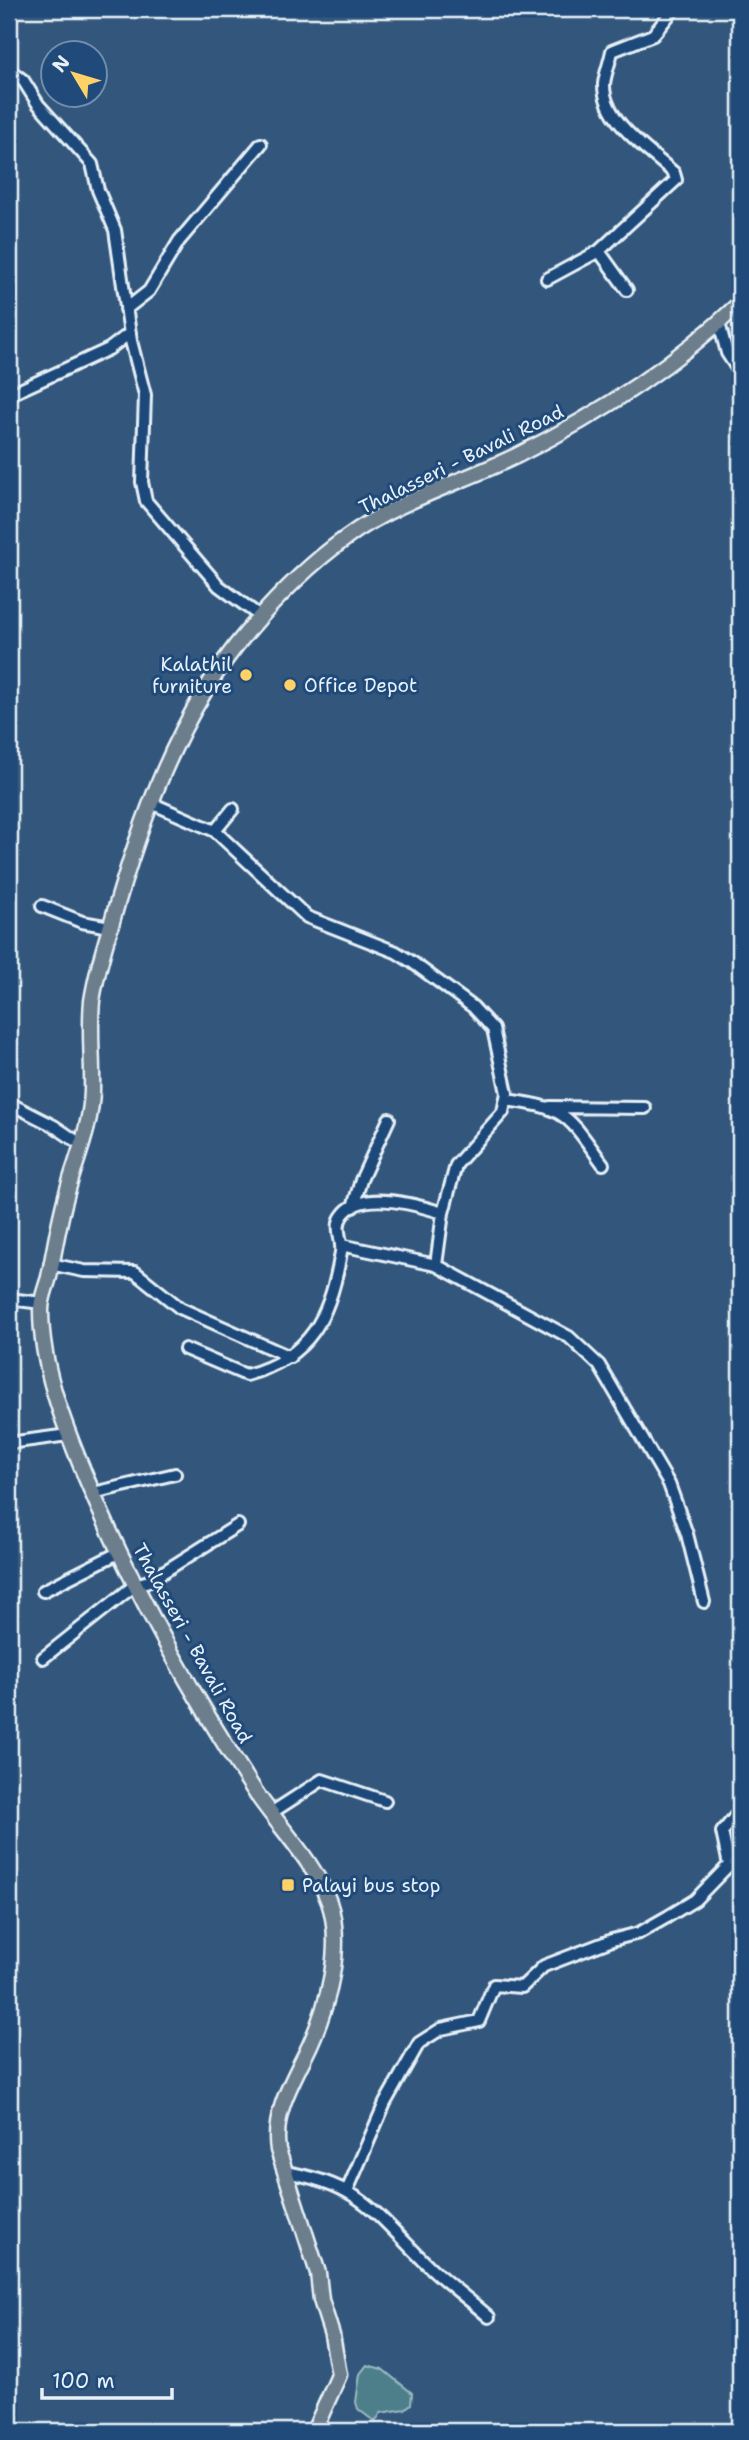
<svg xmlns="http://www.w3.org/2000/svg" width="749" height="2440" font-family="'Shantell Sans',sans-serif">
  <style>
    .green { fill: #4e7f8a; stroke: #9bb8c1; stroke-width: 2 }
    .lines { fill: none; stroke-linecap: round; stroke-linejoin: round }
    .minor-casing { stroke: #e8f1f8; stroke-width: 16 }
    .major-casing { stroke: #e8f1f8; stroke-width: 19 }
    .minor { stroke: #1f4a7a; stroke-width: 10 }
    .major { stroke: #6c7d8b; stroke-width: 14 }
    .poi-dot { fill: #ffd166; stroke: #1f4a7a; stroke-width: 2.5 }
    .labels { text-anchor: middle; stroke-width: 6; stroke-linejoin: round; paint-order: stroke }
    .street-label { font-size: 19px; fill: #e8f1f8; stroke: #1f4a7a }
    .poi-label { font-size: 19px; fill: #e8f1f8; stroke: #1f4a7a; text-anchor: start }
  </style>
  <rect width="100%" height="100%" fill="#33577c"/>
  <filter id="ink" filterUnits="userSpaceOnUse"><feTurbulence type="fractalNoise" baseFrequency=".0143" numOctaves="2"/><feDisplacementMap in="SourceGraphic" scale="14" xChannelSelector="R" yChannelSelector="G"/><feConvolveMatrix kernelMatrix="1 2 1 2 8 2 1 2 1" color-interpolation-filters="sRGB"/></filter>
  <g filter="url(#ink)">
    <!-- green -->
    <path class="green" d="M 367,2365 L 382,2369 L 412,2393 L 411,2404 L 405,2409 L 381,2413 L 375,2422 L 358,2409 L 356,2402 L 360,2374 Z"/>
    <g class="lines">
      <defs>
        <path id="minor" d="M 9,70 L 23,80 L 38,104 L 92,164 L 98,190 L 115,230 L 131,341 L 145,395 L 142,482 L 146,501 L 219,586 L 261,617
          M 599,251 L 627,290
          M 547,279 L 599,251 L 676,180 L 674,173 C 650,151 603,121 604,84 C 605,74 610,62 612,51 L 653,35 L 674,9
          M 126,309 L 149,291 L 179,241 L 261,144
          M 719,323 L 727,353 L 740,373
          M 9,395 L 109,349 L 130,333
          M 151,803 L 215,831 L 307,917 L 396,952 L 412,962 L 473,1007 L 493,1029 L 507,1093 L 503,1112 L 456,1165 L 443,1213 C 418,1205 360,1188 342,1216 C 334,1227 343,1240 341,1252 C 331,1315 311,1358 246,1375 L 185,1349
          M 215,831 L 233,809
          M 42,906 L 82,922 L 110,927
          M 506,1100 C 568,1108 567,1115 603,1164
          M 9,1103 L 54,1126 L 82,1145
          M 550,1107 L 645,1108
          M 353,1207 L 361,1180 L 389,1119
          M 341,1245 L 436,1265 L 569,1337 L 599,1365 L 669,1484 L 687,1534 L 704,1602
          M 50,1264 L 84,1271 L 135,1272 L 180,1308 L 290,1357
          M 436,1265 L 443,1213
          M 9,1299 L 42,1303
          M 9,1443 L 68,1435
          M 93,1493 L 175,1474
          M 43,1591 L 120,1552
          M 43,1658 L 135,1585 L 149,1581 L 238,1525
          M 271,1813 L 322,1780 L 385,1801
          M 285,2172 C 365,2185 377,2217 431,2268 C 449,2285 470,2300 489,2317
          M 347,2191 L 385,2103 L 419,2043 L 441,2029 L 479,2021 L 494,1985 L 522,1987 L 544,1966 L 612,1940 L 639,1933 L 667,1917 L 695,1900 L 729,1865 L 722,1832 L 740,1811"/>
        <path id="major" d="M 314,2431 L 339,2375 L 332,2335 L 321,2300 L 318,2273 L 278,2150 C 272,2112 294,2079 310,2045 C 328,2005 344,1946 329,1902 C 314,1861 278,1826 254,1790 C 189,1690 130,1584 84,1473 C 63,1422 41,1366 41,1310 C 41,1299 46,1288 49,1277 C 55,1248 59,1219 68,1189 C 77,1157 91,1126 92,1091 C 93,1062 89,1031 92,1001 C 96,975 103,951 111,925 C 139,825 179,711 248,631 C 276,598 311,563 346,538 C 397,500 461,483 518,455 C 598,415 675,365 740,303"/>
      </defs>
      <!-- minor casing -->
      <use href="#minor" class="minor-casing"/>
      <!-- major casing -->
      <use href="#major" class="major-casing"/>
      <!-- minor -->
      <use href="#minor" class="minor"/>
      <!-- major -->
      <use href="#major" class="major"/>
    </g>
  </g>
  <!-- markers -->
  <g class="poi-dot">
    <circle cx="246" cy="675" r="7"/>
    <circle cx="290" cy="685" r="7"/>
    <rect x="281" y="1878" width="14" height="14" rx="3.5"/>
  </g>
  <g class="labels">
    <!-- street labels -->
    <g class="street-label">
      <text transform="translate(461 459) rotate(-26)" y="7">Thalasseri - Bavali Road</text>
      <text transform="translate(193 1643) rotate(61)" y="7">Thalasseri - Bavali Road</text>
    </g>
    <!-- poi labels -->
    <g class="poi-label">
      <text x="232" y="671" text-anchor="end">Kalathil<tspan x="232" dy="22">furniture</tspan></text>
      <text x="304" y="692">Office Depot</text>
      <text x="302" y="1892">Palayi bus stop</text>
    </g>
  </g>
  <!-- margin -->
  <rect width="749" height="2440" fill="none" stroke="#1f4a7a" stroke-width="35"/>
  <rect x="18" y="18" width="714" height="2405" fill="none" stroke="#e8f1f8" stroke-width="2.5" filter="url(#ink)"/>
  <!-- north arrow -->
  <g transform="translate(74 74) rotate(308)"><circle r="33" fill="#1f4a7a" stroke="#6f8dac" stroke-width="2"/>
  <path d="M0-5L12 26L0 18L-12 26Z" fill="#ffd166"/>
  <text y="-10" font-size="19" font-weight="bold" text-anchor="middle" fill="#e8f1f8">N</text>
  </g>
  <!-- scale -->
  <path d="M42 2388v10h130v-10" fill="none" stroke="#e8f1f8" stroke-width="3.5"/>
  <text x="52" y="2388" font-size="21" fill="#e8f1f8" stroke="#1f4a7a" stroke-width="5" paint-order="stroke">100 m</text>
</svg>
